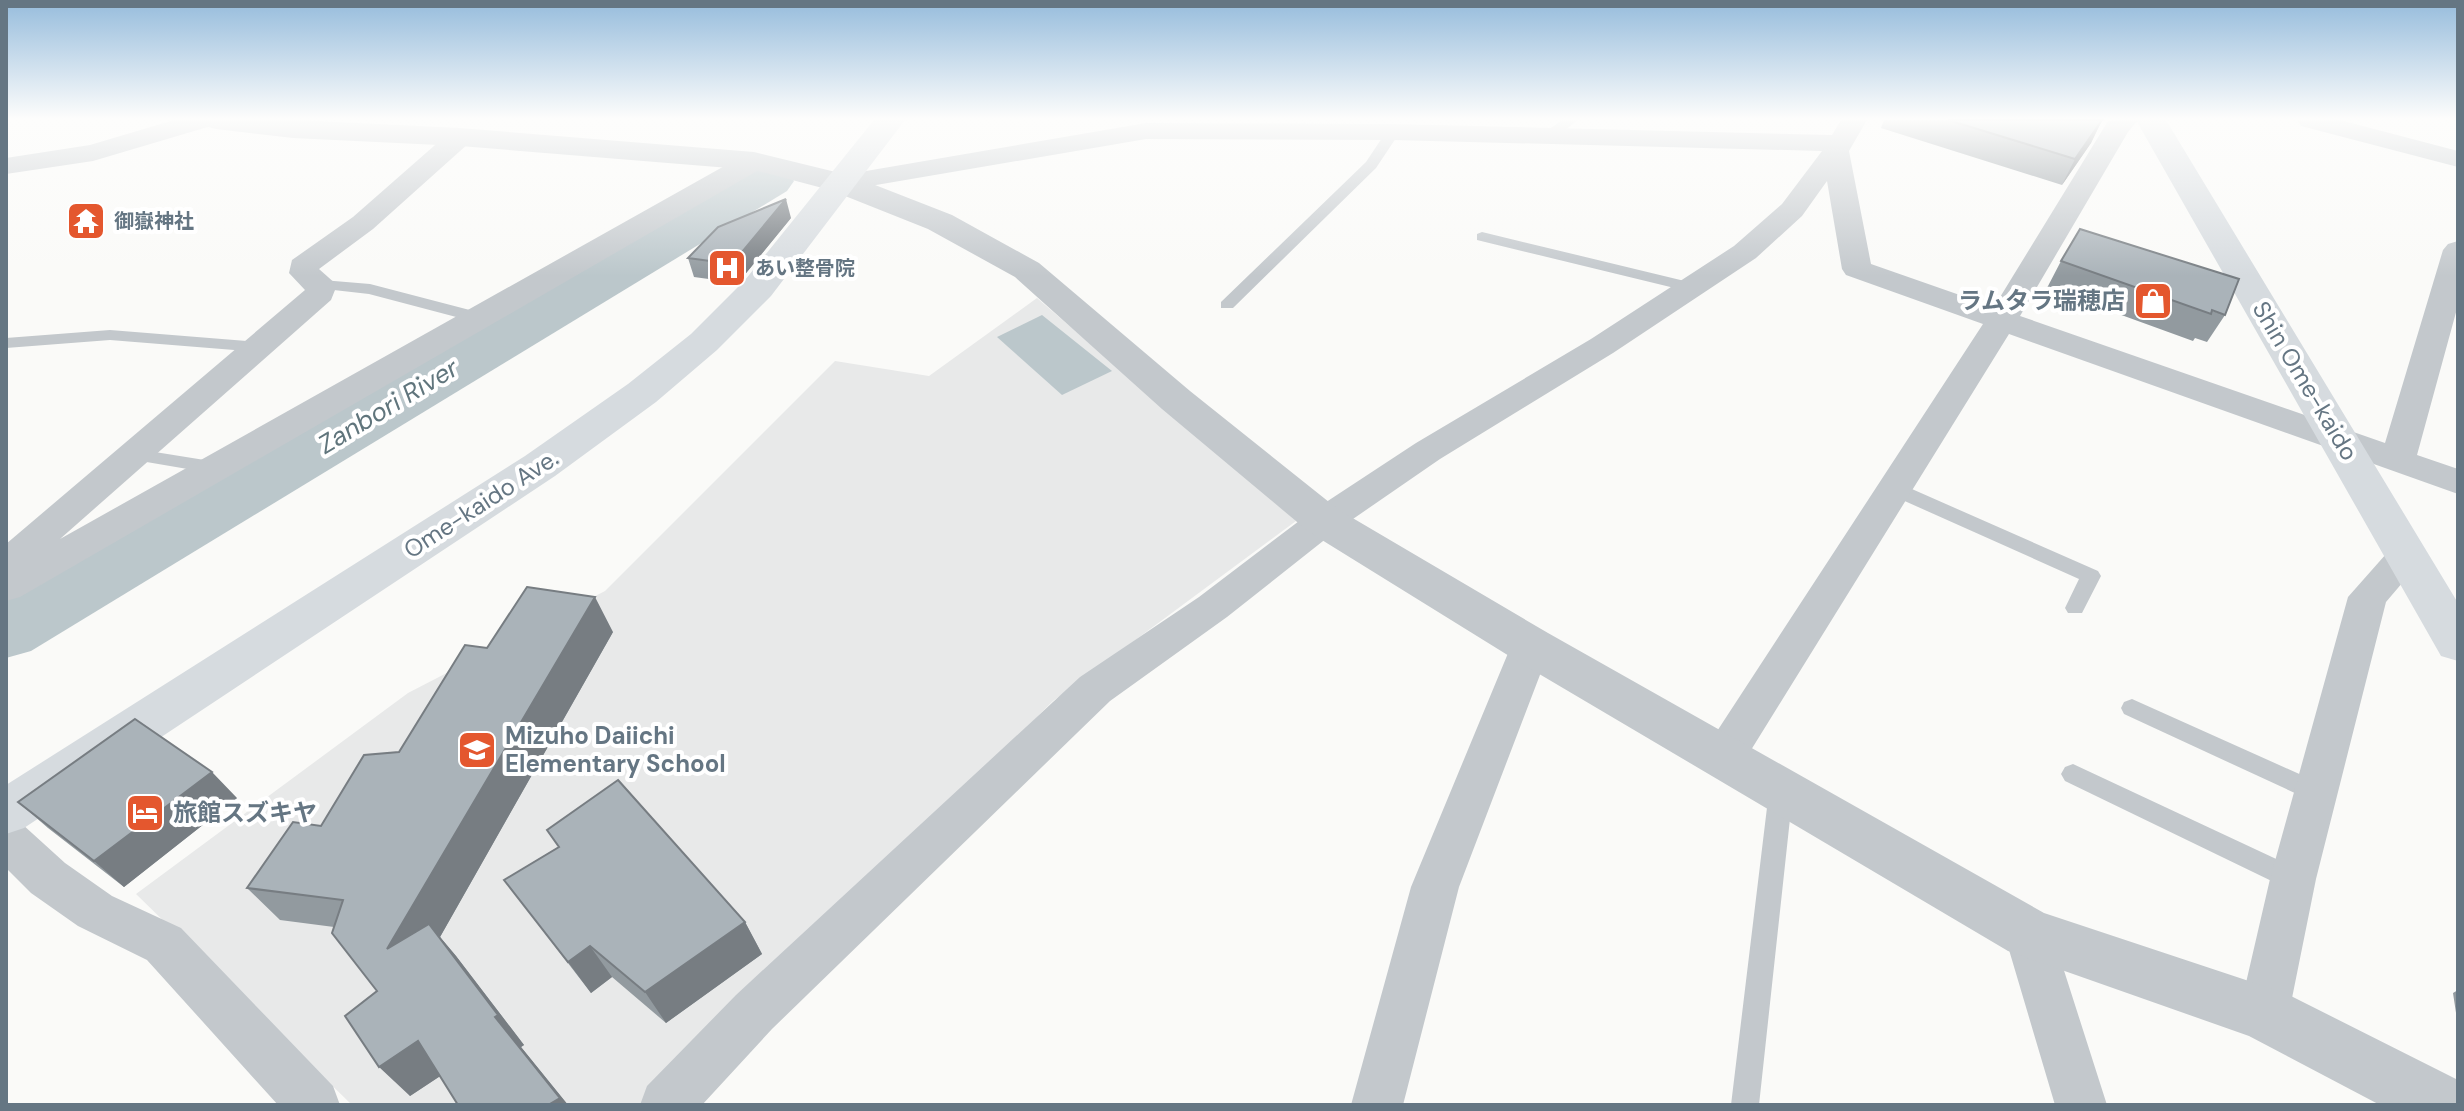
<svg xmlns="http://www.w3.org/2000/svg" width="2464" height="1111" font-family="'DM Sans','Noto Sans JP',sans-serif">
  <style>
    .built { fill: #e8e9e9 }
    .water { fill: #bbc7cb }
    .lines { fill: none; stroke-linecap: round; stroke-linejoin: round }
    .river { fill: #bbc7cb; fill-rule: evenodd }
    .service { fill: #c3c8cc; fill-rule: evenodd }
    .minor { fill: #c3c8cc; fill-rule: evenodd }
    .tertiary { fill: #c3c8cc; fill-rule: evenodd }
    .primary { fill: #d6dbdf; fill-rule: evenodd }
    .wall { fill: #929a9f }
    .shaded-wall { fill: #777d82 }
    .building { fill: #aab3b9; stroke: #777d82; stroke-width: 2 }
    .labels { text-anchor: middle; stroke-width: 8; stroke-linejoin: round; paint-order: stroke }
    .far-poi-label { font-size: 20px; font-weight: bold; fill: #657683; stroke: #fff; text-anchor: start }
    .poi-label { font-size: 24px; font-weight: bold; fill: #657683; stroke: #fff; text-anchor: start }
    .street-label { font-size: 24px; fill: #657683; stroke: #fff }
    .water-label { font-size: 26px; font-style: italic; fill: #60757c; stroke: #fff }
  </style>
  <rect width="100%" height="100%" fill="#fafaf8"/>
  <!-- built -->
  <path class="built" d="M 1037,298 L 1296,521 L 1053,701 L 643,1105 L 352,1105 L 136,894 L 408,693 L 605,591 L 835,361 L 929,376 Z"/>
  <!-- water -->
  <path class="water" d="M 1042,315 L 1112,371 L 1062,395 L 997,337 Z"/>
  <g class="lines">
    <!-- river -->
    <path class="river" d="M 770,167 L 787,171 L 794,181 L 787,191 L 31,651 L 6,658 L 6,599 L 753,171 Z"/>
    <!-- service -->
    <path class="service" d="M 1562,120 L 1578,120 L 1551,141 L 1541,141 L 1541,135 Z
      M 1388,129 L 1400,132 L 1376,168 L 1233,308 L 1221,308 L 1221,302 L 1366,162 Z
      M 1482,232 L 1697,284 L 1699,287 L 1691,292 L 1477,240 L 1477,234 Z
      M 322,280 L 370,284 L 485,314 L 487,318 L 479,323 L 369,294 L 316,288 L 316,282 Z
      M 110,330 L 258,342 L 267,347 L 258,352 L 110,340 L 6,348 L 6,338 Z
      M 130,448 L 217,462 L 226,468 L 217,474 L 123,458 L 121,454 L 123,450 Z
      M 1896,482 L 2098,571 L 2101,576 L 2082,613 L 2068,613 L 2065,608 L 2079,579 L 1889,494 L 1886,489 L 1889,484 Z
      M 2132,699 L 2326,786 L 2330,793 L 2326,800 L 2318,803 L 2310,800 L 2124,714 L 2121,708 L 2124,702 Z
      M 2073,764 L 2302,871 L 2305,879 L 2302,887 L 2293,890 L 2284,887 L 2065,781 L 2061,774 L 2065,767 Z
      M 1781,781 L 1789,784 L 1793,791 L 1759,1105 L 1731,1105 L 1769,791 L 1773,784 Z"/>
    <!-- minor -->
    <path class="minor" d="M 174,120 L 215,120 L 211,126 L 93,161 L 6,174 L 6,158 L 90,145 Z
      M 1841,120 L 1867,120 L 1849,151 L 1871,264 L 1994,307 L 2108,121 L 2138,120 L 2128,132 L 2020,316 L 2385,443 L 2443,250 L 2448,244 L 2458,241 L 2458,305 L 2417,455 L 2458,469 L 2458,494 L 2009,334 L 1738,771 L 1723,776 L 1708,771 L 1701,758 L 1708,745 L 1983,324 L 1846,275 L 1842,269 L 1827,181 L 1802,216 L 1756,258 L 1613,353 L 1440,459 L 1337,530 L 1227,617 L 1110,701 L 772,1029 L 702,1105 L 640,1105 L 647,1086 L 736,995 L 1080,677 L 1199,597 L 1311,512 L 1416,443 L 1591,339 L 1734,246 L 1782,204 L 1822,151 L 1393,140 L 1146,139 L 841,191 L 831,189 L 827,183 L 831,177 L 1146,123 L 1393,124 L 1832,135 Z
      M 2297,120 L 2340,120 L 2458,151 L 2458,167 L 2301,126 Z
      M 460,129 L 469,131 L 473,137 L 469,143 L 373,229 L 319,269 L 337,285 L 331,300 L 60,539 L 744,155 L 764,155 L 768,161 L 764,167 L 20,597 L 6,601 L 6,544 L 305,290 L 289,273 L 292,260 L 353,217 L 451,131 Z
      M 2407,541 L 2420,545 L 2426,555 L 2386,602 L 2316,879 L 2289,1013 L 2282,1030 L 2264,1037 L 2246,1030 L 2239,1013 L 2270,879 L 2348,597 L 2394,545 Z
      M 1531,631 L 1545,635 L 1551,646 L 1459,887 L 1403,1105 L 1351,1105 L 1411,887 L 1511,646 L 1517,635 Z
      M 6,818 L 22,824 L 65,863 L 112,896 L 181,928 L 333,1086 L 340,1105 L 278,1105 L 147,960 L 78,926 L 31,893 L 6,868 Z
      M 2028,911 L 2045,917 L 2052,933 L 2107,1105 L 2055,1105 L 2004,933 L 2011,917 Z"/>
    <!-- tertiary -->
    <path class="tertiary" d="M 201,120 L 296,120 L 460,128 L 754,152 L 852,176 L 952,215 L 1039,263 L 1190,391 L 1339,510 L 1548,633 L 2044,913 L 2285,993 L 2458,1080 L 2458,1105 L 2380,1105 L 2249,1036 L 2008,951 L 1514,659 L 1309,532 L 1162,409 L 1015,277 L 928,229 L 830,190 L 754,170 L 460,146 L 293,138 L 216,129 L 205,126 Z"/>
    <!-- primary -->
    <path class="primary" d="M 874,120 L 905,120 L 771,296 L 717,350 L 656,402 L 555,476 L 24,828 L 6,834 L 6,785 L 525,456 L 628,384 L 691,334 L 745,280 Z
      M 2136,120 L 2166,120 L 2458,603 L 2458,661 L 2441,656 Z"/>
  </g>
  <!-- wall -->
  <path class="wall" d="M 1884,120 L 2102,120 L 2091,143 L 2062,185 L 1881,128 Z
    M 791,218 L 738,283 L 694,277 L 688,258 Z
    M 2061,261 L 2225,315 L 2207,342 L 2195,338 L 2193,341 L 2047,288 Z
    M 613,632 L 440,937 L 456,956 L 524,1045 L 521,1047 L 568,1105 L 458,1105 L 440,1076 L 410,1096 L 377,991 L 334,927 L 280,920 L 247,888 L 321,826 L 399,752 L 487,648 Z
    M 237,798 L 124,887 L 48,828 L 18,802 Z
    M 558,847 L 745,922 L 762,954 L 666,1023 L 612,977 L 591,993 L 504,880 Z
    M 2458,990 L 2458,1026 L 2453,993 Z"/>
  <!-- shaded-wall -->
  <path class="shaded-wall" d="M 2102,120 L 2091,143 L 2062,185 L 2075,159 Z
    M 786,199 L 791,218 L 738,283 L 732,264 Z
    M 595,597 L 613,632 L 440,937 L 456,956 L 524,1045 L 521,1047 L 568,1105 L 548,1105 L 495,1017 L 387,949 Z
    M 212,772 L 237,798 L 124,887 L 94,861 Z
    M 745,922 L 762,954 L 666,1023 L 645,992 Z
    M 590,946 L 612,977 L 591,993 L 568,962 Z
    M 418,1041 L 448,1071 L 410,1096 L 379,1067 Z"/>
  <!-- building -->
  <path class="building" d="M 1948,120 L 2102,120 L 2075,159 Z
    M 786,199 L 732,264 L 688,258 L 718,227 Z
    M 2080,229 L 2239,279 L 2225,315 L 2212,310 L 2211,314 L 2061,261 Z
    M 527,587 L 595,597 L 387,949 L 429,924 L 498,1015 L 495,1017 L 560,1098 L 548,1105 L 458,1105 L 418,1041 L 379,1067 L 345,1016 L 377,991 L 332,933 L 343,900 L 247,888 L 293,822 L 321,826 L 364,755 L 399,752 L 465,645 L 487,648 Z
    M 135,719 L 212,772 L 94,861 L 18,802 Z
    M 618,780 L 745,922 L 645,992 L 590,946 L 568,962 L 504,880 L 559,847 L 547,830 Z"/>
  <!-- sky -->
  <linearGradient id="sky" x2="0" y2="1"><stop stop-color="#96bcdc"/><stop offset="0.43" stop-color="#fdfdfc"/><stop offset="1" stop-color="#fdfdfc" stop-opacity="0"/></linearGradient>
  <rect width="2464" height="276" fill="url(#sky)"/>
  <!-- icons -->
  <defs>
    <symbol id="temple-square" viewBox="-11 -11 22 22"><rect x="-9" y="-9" width="18" height="18" rx="4" fill="#e4572e" stroke="#fff"/><path d="M0-6L5-2H3V0L6.5 2.5H4V6H1.5V3h-3V6H-4V2.5H-6.5L-3 0V-2H-5Z" fill="#fff"/></symbol>
    <symbol id="hospital-square" viewBox="-11 -11 22 22"><rect x="-9" y="-9" width="18" height="18" rx="4" fill="#e4572e" stroke="#fff"/><path d="M-5-5h3v3.5h4V-5h3V5h-3V1.5h-4V5h-3Z" fill="#fff"/></symbol>
    <symbol id="shop-square" viewBox="-11 -11 22 22"><rect x="-9" y="-9" width="18" height="18" rx="4" fill="#e4572e" stroke="#fff"/><path d="M-5-2.5h2.3a2.7 3.5 0 0 1 5.4 0H5L5.5 6h-11ZM-1.5-2.5h3a1.5 2.3 0 0 0-3 0Z" fill="#fff"/></symbol>
    <symbol id="school-square" viewBox="-11 -11 22 22"><rect x="-9" y="-9" width="18" height="18" rx="4" fill="#e4572e" stroke="#fff"/><path d="M0-5L7-2L0 1L-7-2ZM-4 1L0 2.5L4 1V4Q0 6-4 4Z" fill="#fff"/></symbol>
    <symbol id="hotel-square" viewBox="-11 -11 22 22"><rect x="-9" y="-9" width="18" height="18" rx="4" fill="#e4572e" stroke="#fff"/><path d="M-6-4.5h1.5V1H6V5H4.5V3h-9V5H-6ZM-4 0a1.8 1.8 0 1 1 3.6 0ZM.5 0V-2.5h3Q6-2.5 6 0Z" fill="#fff"/></symbol>
  </defs>
  <g fill-rule="evenodd">
    <use href="#temple-square" x="64" y="199" width="44" height="44"/>
    <use href="#hospital-square" x="705" y="246" width="44" height="44"/>
    <use href="#shop-square" x="2131" y="279" width="44" height="44"/>
    <use href="#school-square" x="455" y="728" width="44" height="44"/>
    <use href="#hotel-square" x="123" y="791" width="44" height="44"/>
  </g>
  <g class="labels">
    <!-- far-poi labels -->
    <g class="far-poi-label">
      <text x="114" y="228">御嶽神社</text>
      <text x="755" y="275">あい整骨院</text>
    </g>
    <!-- poi labels -->
    <g class="poi-label">
      <text x="2125" y="309" text-anchor="end">ラムタラ瑞穂店</text>
      <text x="505" y="744">Mizuho Daiichi<tspan x="505" dy="28">Elementary School</tspan></text>
      <text x="173" y="821">旅館スズキヤ</text>
    </g>
    <!-- street labels -->
    <g class="street-label">
      <text transform="translate(2305 381) rotate(59)" y="8">Shin Ome-kaido</text>
      <text transform="translate(481 504) rotate(-33)" y="8">Ome-kaido Ave.</text>
    </g>
    <!-- water labels -->
    <g class="water-label">
      <text transform="translate(388 406) rotate(-31)" y="9">Zanbori River</text>
    </g>
  </g>
  <!-- border -->
  <rect width="2464" height="1111" fill="none" stroke="#657683" stroke-width="16"/>
</svg>
